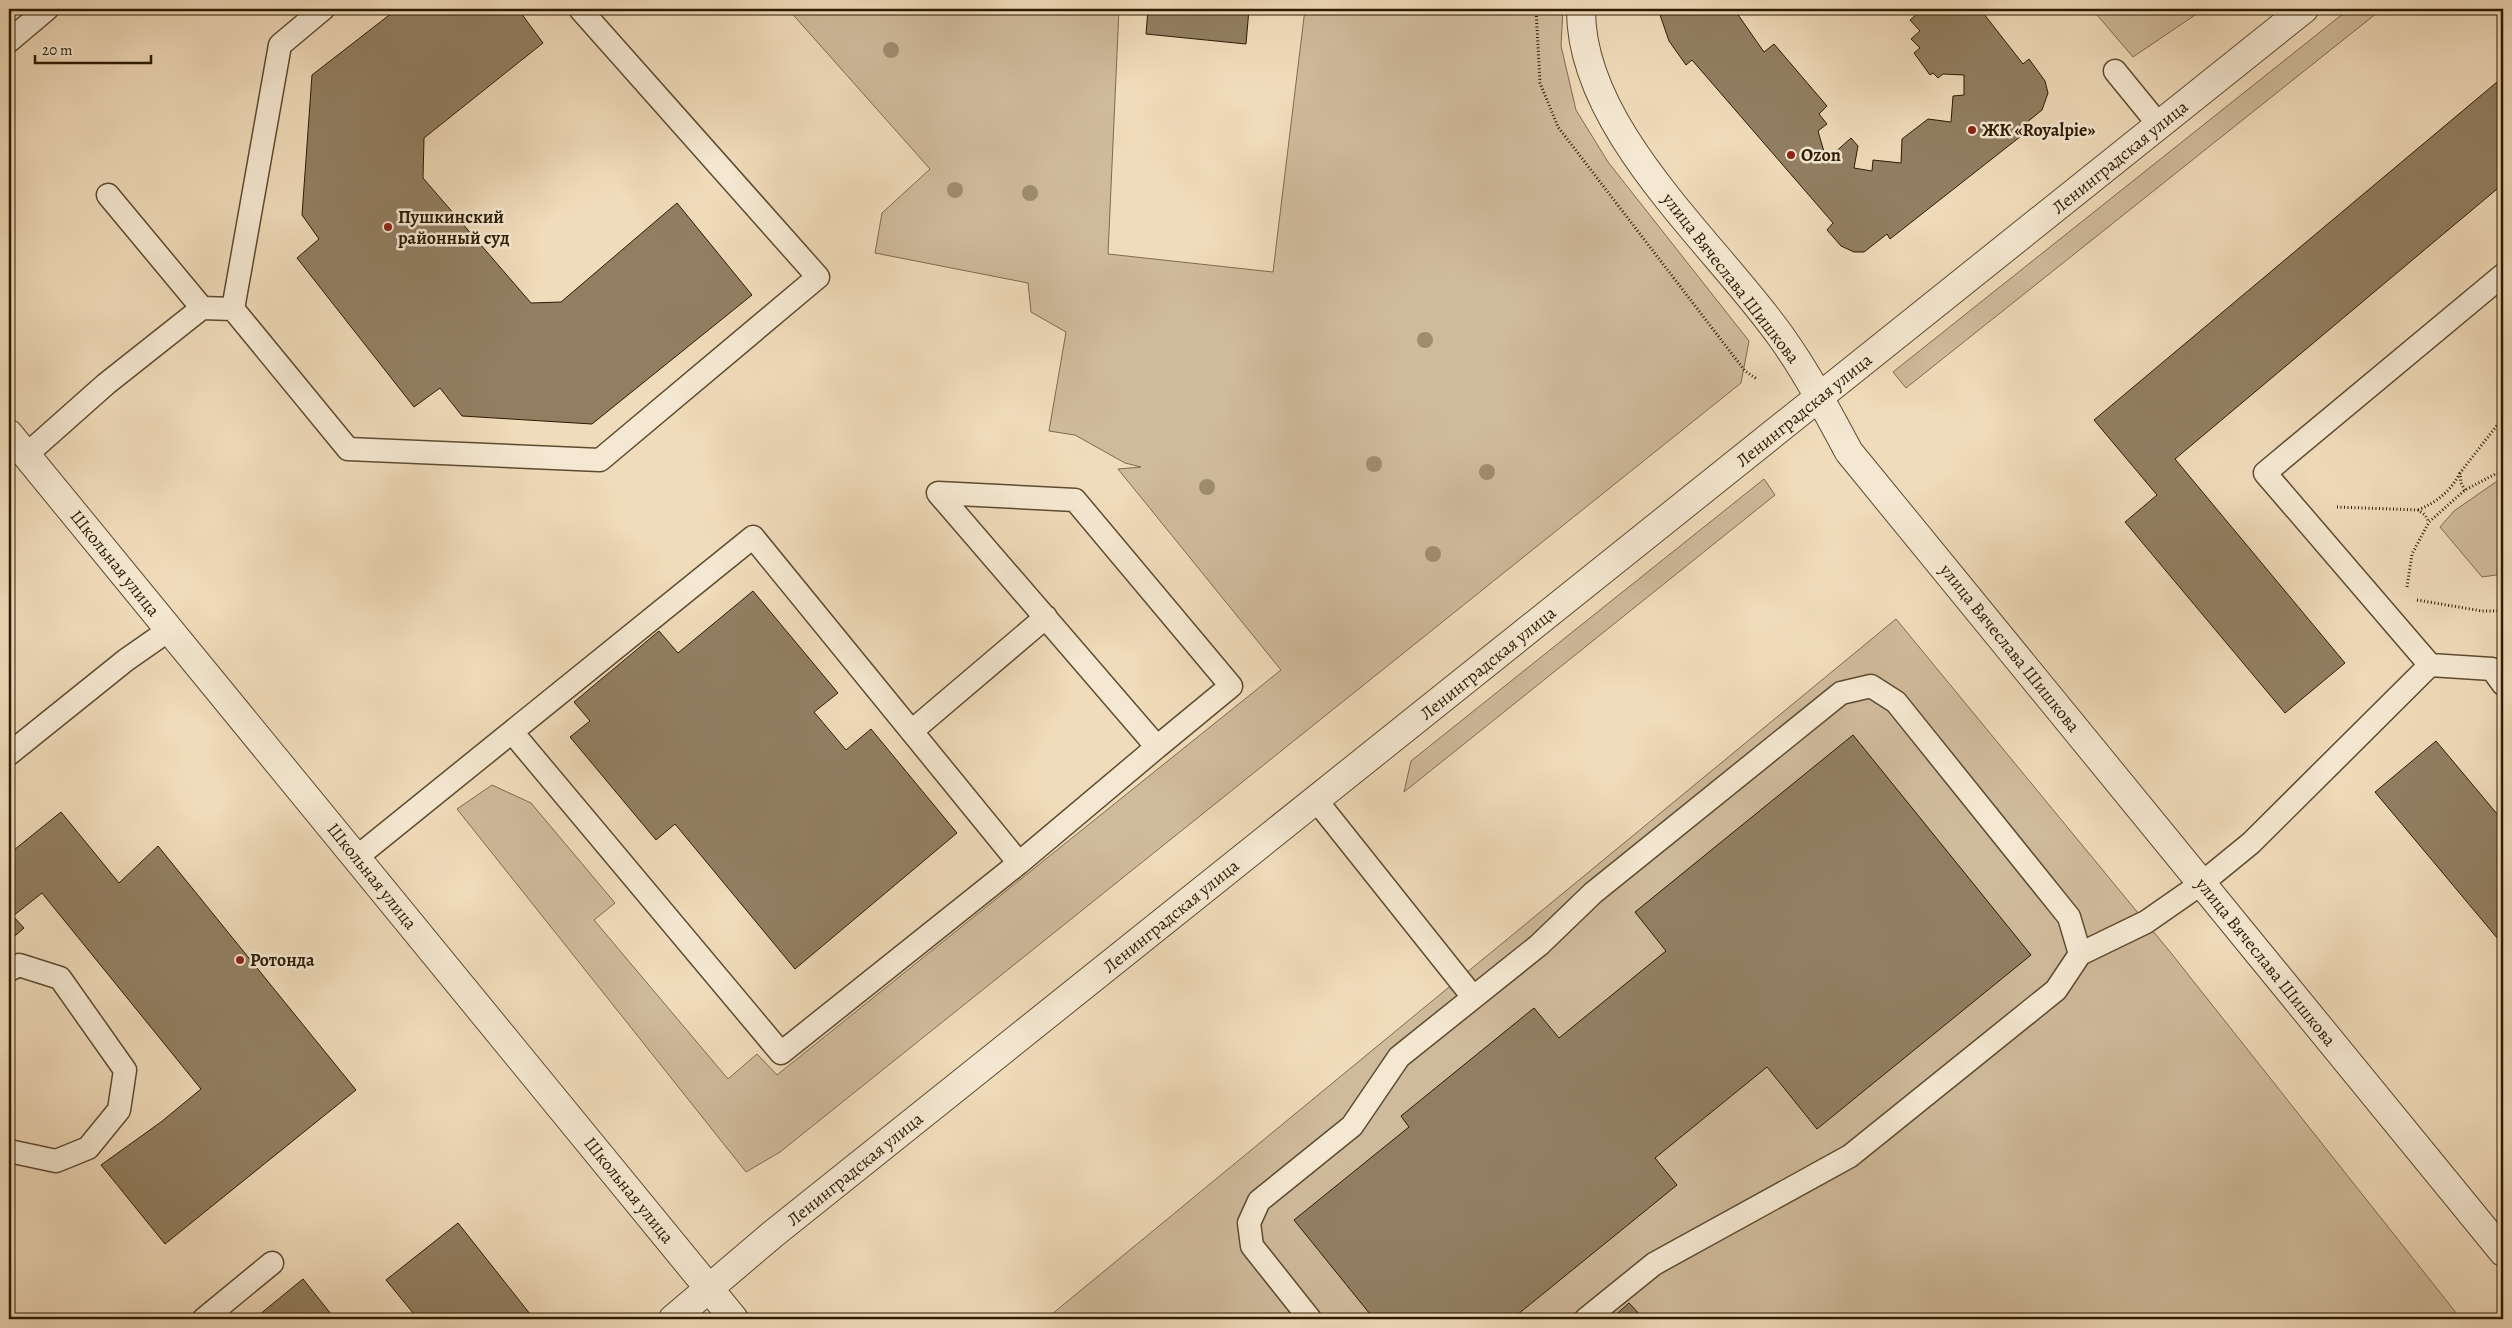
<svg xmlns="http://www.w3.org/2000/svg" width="2512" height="1328" font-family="Alegreya,serif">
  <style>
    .green { fill: #cfba9b; stroke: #7e6a4e }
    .building { fill: #927f62; stroke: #2c1b02 }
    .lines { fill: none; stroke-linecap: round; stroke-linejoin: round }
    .service-casing { stroke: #5d4b30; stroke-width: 25 }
    .minor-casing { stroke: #5d4b30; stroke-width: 30 }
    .tertiary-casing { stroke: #5d4b30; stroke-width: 30 }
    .path { stroke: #2c1b02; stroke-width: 3; stroke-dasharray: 1 2.5; stroke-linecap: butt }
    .service { stroke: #f5e8d2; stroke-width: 22 }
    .minor { stroke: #f5e8d2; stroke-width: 28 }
    .tertiary { stroke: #f5e8d2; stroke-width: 28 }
    .tree { fill: #9f8c6e }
    .poi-dot { fill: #8f2418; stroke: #f5e8d2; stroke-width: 2 }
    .labels { text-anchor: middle; stroke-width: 5; stroke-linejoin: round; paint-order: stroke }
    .poi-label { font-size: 18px; font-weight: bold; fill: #2c1b02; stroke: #f5e8d2; text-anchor: start }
    .street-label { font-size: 18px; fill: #2c1b02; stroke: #f5e8d2 }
  </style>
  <rect width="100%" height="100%" fill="#f0dbba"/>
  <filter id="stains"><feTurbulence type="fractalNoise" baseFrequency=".004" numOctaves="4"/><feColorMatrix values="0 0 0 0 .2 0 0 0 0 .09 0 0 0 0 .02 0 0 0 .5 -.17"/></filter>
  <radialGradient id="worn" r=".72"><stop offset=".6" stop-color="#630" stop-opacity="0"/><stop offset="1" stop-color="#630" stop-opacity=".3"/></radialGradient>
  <!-- green -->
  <path class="green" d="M 788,9 L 1119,9 L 1108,254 L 1273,272 L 1305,9 L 1563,9 L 1561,46 L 1576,110 L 1608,162 L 1749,341 L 1741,383 L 780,1152 L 746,1172 L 457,809 L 492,785 L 531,803 L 615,903 L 594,920 L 728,1079 L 757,1054 L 777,1075 L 1281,670 L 1118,469 L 1141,467 L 1125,463 L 1075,435 L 1049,431 L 1066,332 L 1031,312 L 1028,283 L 875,253 L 882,213 L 930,169 Z
    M 2092,9 L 2204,9 L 2133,57 Z
    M 2349,9 L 2382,9 L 1906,388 L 1893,372 Z
    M 2503,477 L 2503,574 L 2482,577 L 2440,527 L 2454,511 Z
    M 1764,479 L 1775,495 L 1404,792 L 1411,761 Z
    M 1896,619 L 2171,953 L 2461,1319 L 1046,1319 Z"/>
  <!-- building -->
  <path class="building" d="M 397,9 L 518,9 L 543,43 L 424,138 L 423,178 L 531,303 L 561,302 L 677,203 L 752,295 L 592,424 L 462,416 L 440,388 L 414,407 L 297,258 L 319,239 L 302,215 L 312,75 Z
    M 1148,9 L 1249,9 L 1246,44 L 1146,34 Z
    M 1658,9 L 1734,9 L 1764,52 L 1774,44 L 1827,106 L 1819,114 L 1827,124 L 1818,131 L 1825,155 L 1832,155 L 1851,138 L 1858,146 L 1854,168 L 1872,171 L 1873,160 L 1901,163 L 1902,139 L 1928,119 L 1951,122 L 1953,96 L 1964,95 L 1964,75 L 1943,74 L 1938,78 L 1933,73 L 1930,75 L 1914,53 L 1920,48 L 1911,39 L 1920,31 L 1910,20 L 1923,9 L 1980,9 L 2023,64 L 2029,59 L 2045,81 L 2048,93 L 2042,110 L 2026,123 L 2030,129 L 1890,239 L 1887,234 L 1864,252 L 1854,252 L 1841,246 L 1827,230 L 1833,223 L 1692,60 L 1686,65 L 1669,41 Z
    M 2503,77 L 2503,184 L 2175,459 L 2345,663 L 2285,713 L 2125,522 L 2157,495 L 2094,420 Z
    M 753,591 L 838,693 L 814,712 L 846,750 L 871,729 L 957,833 L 795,969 L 675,824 L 656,840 L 570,737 L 590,721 L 574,702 L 659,631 L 678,653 Z
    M 1853,735 L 2031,955 L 1817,1129 L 1767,1067 L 1655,1158 L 1677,1185 L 1512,1319 L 1374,1319 L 1294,1220 L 1409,1127 L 1401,1116 L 1534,1008 L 1559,1038 L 1666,951 L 1635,912 Z
    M 2436,741 L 2503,821 L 2503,945 L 2375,792 Z
    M 61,812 L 119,883 L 158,846 L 356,1090 L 165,1244 L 101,1165 L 161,1122 L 201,1089 L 42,893 L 13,916 L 24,928 L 9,941 L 9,854 Z
    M 458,1223 L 534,1319 L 458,1319 L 454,1315 L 449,1319 L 418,1319 L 386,1280 Z
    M 303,1279 L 335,1319 L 254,1319 Z
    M 1629,1303 L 1644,1319 L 1611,1319 Z"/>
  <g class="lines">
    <defs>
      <path id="service" d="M 9,41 L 47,9
        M 2115,71 L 2159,125
        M 108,195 L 202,308
        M 2503,275 L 2265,473 L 2430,665 L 2492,669 L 2503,684
        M 233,309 L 280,45 L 323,9
        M 26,455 L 106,384 L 202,308 L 233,309 L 348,449 L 600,460 L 818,277 L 580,9
        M 938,493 L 1075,500 L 1231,686 L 1157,747 Z
        M 913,730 L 1046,617
        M 9,754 L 126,660 L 169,630
        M 1316,800 L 1473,997
        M 357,857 L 753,537 L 1019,863 L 781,1053 L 512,732
        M 1019,863 L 1157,747
        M 2080,954 L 2146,922 L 2202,883 L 2251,843 L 2430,665
        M 9,970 L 19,965 L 60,978 L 125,1070 L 119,1110 L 88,1148 L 56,1161 L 9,1151
        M 204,1319 L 272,1263
        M 1310,1319 L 1252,1246 L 1249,1223 L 1259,1201 L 1352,1126 L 1399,1057 L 1539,945 L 1593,893 L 1841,693 L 1871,686 L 1896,702 L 2069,917 L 2080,954 L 2056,990 L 1850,1156 L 1654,1264 L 1586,1319"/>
      <path id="minor" d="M 1581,9 C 1580,130 1716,244 1782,338 C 1807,373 1828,413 1849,452 L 2503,1252"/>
      <path id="tertiary" d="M 9,434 L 734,1319
        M 673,1319 L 773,1234 L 2304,9"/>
    </defs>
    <!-- service casing -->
    <use href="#service" class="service-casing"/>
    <!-- minor casing -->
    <use href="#minor" class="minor-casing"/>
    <!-- tertiary casing -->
    <use href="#tertiary" class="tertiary-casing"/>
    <!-- path -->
    <path class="path" d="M 1536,9 L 1540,83 L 1558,127 L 1745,371 L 1757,379
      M 2465,490 L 2461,483 L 2460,473 L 2498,424 L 2503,410
      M 2337,507 L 2418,510 L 2425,515 L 2429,522
      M 2418,510 C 2437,502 2450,492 2460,473
      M 2407,587 L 2412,554 L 2429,522 L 2465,490 L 2503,470
      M 2417,600 L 2482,611 L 2503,611"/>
    <!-- service -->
    <use href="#service" class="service"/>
    <!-- minor -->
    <use href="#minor" class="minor"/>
    <!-- tertiary -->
    <use href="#tertiary" class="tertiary"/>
  </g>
  <!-- trees -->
  <g class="tree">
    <circle cx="891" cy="50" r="8"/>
    <circle cx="955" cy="190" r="8"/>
    <circle cx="1030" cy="193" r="8"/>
    <circle cx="1425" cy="340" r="8"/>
    <circle cx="1374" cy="464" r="8"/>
    <circle cx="1487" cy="472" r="8"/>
    <circle cx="1207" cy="487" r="8"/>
    <circle cx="1433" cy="554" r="8"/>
  </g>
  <!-- markers -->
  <g class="poi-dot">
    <circle cx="1972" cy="130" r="5"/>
    <circle cx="1791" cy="155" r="5"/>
    <circle cx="388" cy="227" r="5"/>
    <circle cx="240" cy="960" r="5"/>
  </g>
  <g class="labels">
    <!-- poi labels -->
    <g class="poi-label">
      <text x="1982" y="136">ЖК «Royalpie»</text>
      <text x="1801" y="161">Ozon</text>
      <text x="398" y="223">Пушкинский<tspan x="398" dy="21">районный суд</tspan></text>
      <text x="250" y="966">Ротонда</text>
    </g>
    <!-- street labels -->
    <g class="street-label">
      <text transform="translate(2120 157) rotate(-39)" y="6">Ленинградская улица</text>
      <text transform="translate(1731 278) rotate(52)" y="6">улица Вячеслава Шишкова</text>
      <text transform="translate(1804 410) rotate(-39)" y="6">Ленинградская улица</text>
      <text transform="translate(115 563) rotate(51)" y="6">Школьная улица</text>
      <text transform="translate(2010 648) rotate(51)" y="6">улица Вячеслава Шишкова</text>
      <text transform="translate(1488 663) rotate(-39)" y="6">Ленинградская улица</text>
      <text transform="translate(372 876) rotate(51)" y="6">Школьная улица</text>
      <text transform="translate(1171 916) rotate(-39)" y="6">Ленинградская улица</text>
      <text transform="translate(2266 962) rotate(51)" y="6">улица Вячеслава Шишкова</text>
      <text transform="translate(855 1169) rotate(-39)" y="6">Ленинградская улица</text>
      <text transform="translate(629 1190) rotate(51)" y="6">Школьная улица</text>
    </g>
  </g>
  <!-- margin -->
  <rect width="2512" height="1328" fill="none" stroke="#f0dbba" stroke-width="30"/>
  <rect x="10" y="10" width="2492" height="1308" fill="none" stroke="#2c1b02" stroke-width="2.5"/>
  <rect x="15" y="15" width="2482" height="1298" fill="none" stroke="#2c1b02"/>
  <!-- scale -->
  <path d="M35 55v8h116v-8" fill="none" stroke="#2c1b02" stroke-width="2.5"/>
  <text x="42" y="55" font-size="15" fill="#2c1b02" stroke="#f5e8d2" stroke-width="4" paint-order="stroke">20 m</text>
  <rect width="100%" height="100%" filter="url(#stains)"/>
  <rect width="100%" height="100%" fill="url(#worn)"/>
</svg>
